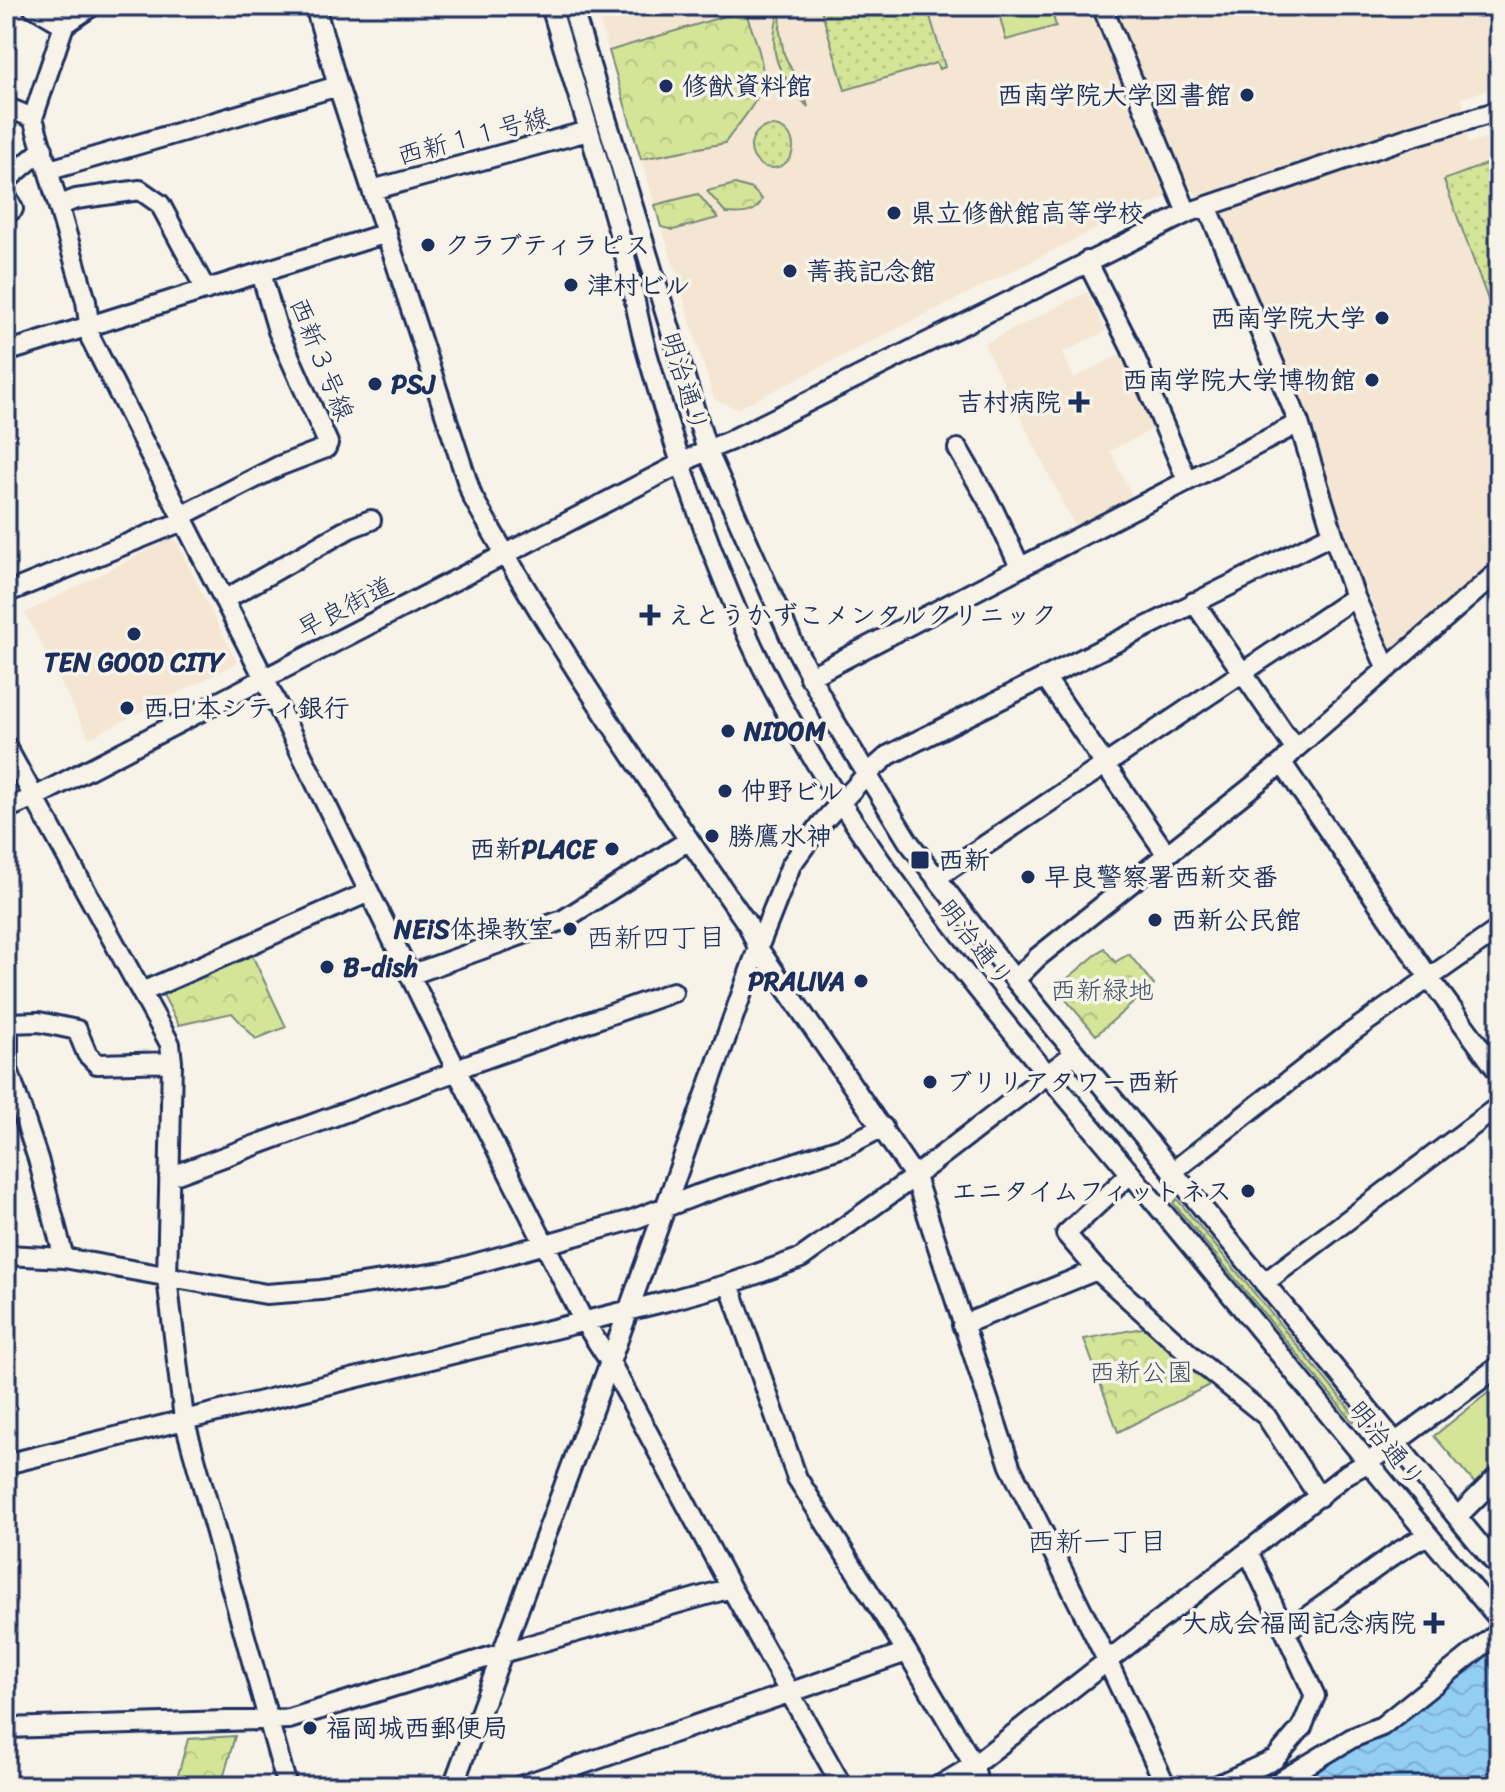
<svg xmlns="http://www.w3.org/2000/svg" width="1505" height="1792" font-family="Sriracha,'Klee One',sans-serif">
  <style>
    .built { fill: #f4e6d2 }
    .grass { fill: url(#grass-dots); stroke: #788a7b; stroke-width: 2 }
    .forest { fill: url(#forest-crowns); stroke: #788a7b; stroke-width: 2 }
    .garden { fill: #d4e598; stroke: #788a7b; stroke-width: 2 }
    .water { fill: url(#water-waves); stroke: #628eb7; stroke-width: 2 }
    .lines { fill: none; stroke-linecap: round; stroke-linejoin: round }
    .minor-casing { stroke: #1b2f5e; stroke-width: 24 }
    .minor { stroke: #f7f3e8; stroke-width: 18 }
    .poi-dot { fill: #1b2f5e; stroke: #f7f3e8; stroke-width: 3 }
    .labels { text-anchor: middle; stroke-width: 7; stroke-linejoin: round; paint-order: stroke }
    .poi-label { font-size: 26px; font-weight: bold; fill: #1b2f5e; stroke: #f7f3e8; text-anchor: start }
    .street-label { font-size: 26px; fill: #1b2f5e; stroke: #f7f3e8 }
    .park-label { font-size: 26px; fill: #40536a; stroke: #f7f3e8 }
    .neighbourhood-label { font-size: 28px; fill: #1b2f5e; stroke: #f7f3e8 }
  </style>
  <defs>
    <pattern id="grass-dots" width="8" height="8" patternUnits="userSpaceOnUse" patternTransform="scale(2)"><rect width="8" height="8" fill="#d4e598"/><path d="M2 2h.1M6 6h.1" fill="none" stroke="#b5c585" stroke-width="1.8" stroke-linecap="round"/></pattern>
    <pattern id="forest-crowns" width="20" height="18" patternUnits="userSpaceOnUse" patternTransform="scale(2)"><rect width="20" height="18" fill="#d4e598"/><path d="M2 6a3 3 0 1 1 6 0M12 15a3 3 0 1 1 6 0" fill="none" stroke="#b5c585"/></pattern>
    <pattern id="water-waves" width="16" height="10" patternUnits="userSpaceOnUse" patternTransform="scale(2)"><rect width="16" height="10" fill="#92cdf2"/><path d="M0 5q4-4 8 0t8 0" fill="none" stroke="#7db0d2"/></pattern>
  </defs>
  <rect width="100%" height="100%" fill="#f7f3e8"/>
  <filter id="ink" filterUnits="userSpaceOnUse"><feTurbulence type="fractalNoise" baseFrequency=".0125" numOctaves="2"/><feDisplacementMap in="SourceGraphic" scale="16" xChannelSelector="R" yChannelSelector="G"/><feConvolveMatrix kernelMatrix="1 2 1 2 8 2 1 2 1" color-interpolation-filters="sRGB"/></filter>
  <g filter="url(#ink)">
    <!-- built -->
    <path class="built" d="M 595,6 L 1095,6 L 1170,185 L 1166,197 L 1114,220 L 737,409 L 714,399 Z
      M 1112,6 L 1499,6 L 1499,86 L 1462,98 L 1468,143 L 1499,134 L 1499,554 L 1394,657 L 1341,526 L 1302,406 L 1227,230 L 1184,180 Z
      M 1087,292 L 1106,331 L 1062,353 L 1074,378 L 1121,354 L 1157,427 L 1110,451 L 1135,502 L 1077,531 L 984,344 Z
      M 174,537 L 237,663 L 89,738 L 25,613 Z"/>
    <!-- grass -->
    <path class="grass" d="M 781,6 L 780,32 L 784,54 L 794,75 L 801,81 L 808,107 C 777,73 765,51 781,6 Z
      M 820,6 L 927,6 L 945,67 L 939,69 L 936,63 L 845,90 Z
      M751 147a21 21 0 1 1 42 0a21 21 0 1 1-42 0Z
      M 1499,159 L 1499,327 L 1498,327 L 1444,180 Z
      M 1177,1199 L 1357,1418 L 1353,1422 L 1173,1203 Z"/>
    <!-- forest -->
    <path class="forest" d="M 745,10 C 752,32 766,61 762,84 C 759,102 735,128 725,143 L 641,159 L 609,51 Z
      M 735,184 L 752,189 L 762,199 C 757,215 741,214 726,213 L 707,191 Z
      M 698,194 L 718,218 L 673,230 L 661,227 L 655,205 Z
      M 1104,948 L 1115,962 L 1129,954 L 1154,985 L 1096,1035 L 1056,988 Z
      M 251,953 L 286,1027 L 256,1039 L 232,1013 L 179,1025 L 162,993 Z
      M 1153,1326 L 1217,1381 L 1118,1432 L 1084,1339 Z
      M 235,1736 L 221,1786 L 175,1786 L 188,1739 Z"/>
    <!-- garden -->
    <path class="garden" d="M 997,6 L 1050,6 L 1056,26 L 1006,40 Z
      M 1499,1384 L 1499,1467 L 1477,1486 L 1434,1436 Z"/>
    <!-- water -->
    <path class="water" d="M 1499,1639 L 1499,1764 L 1468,1786 L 1285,1786 L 1381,1732 Z"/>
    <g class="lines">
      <defs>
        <path id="minor" d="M 32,6 L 64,25
          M 92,6 L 64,25 L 33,118 L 86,301 L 91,339 L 264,678 L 457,1071 L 583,1320 L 610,1362 L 731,1588 L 842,1786
          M 315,6 L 338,86 L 472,496 C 555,645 651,786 748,925 L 758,948 L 915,1177 L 1010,1466 L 1107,1660 L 1166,1786
          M 551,6 C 574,85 601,164 622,244 C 632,281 637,319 648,356 C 681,471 724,598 781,703 C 879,882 1016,1036 1146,1192 C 1265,1334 1379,1479 1499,1619
          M 572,6 L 707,450 L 793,643 L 832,717 L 908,841 L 1015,980 L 1499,1568
          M 1102,6 L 1187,213
          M 6,107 L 33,118
          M 50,170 L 338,86
          M 6,181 L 43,149
          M 372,190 L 588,131
          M 6,196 L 13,209 L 6,214
          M 60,205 L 76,199 L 140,190 L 160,204 L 206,290
          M 1207,206 L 1299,423 L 1333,534 L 1355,597 L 1387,669
          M 1087,261 L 1131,348 L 1187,480
          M 6,352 L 387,233
          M 958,449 L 994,511 L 1020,567
          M 181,516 L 279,466 L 326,448 L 328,443 L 278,331 L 261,273
          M 6,593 L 183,521
          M 224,600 L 350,528 L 371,520
          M 1194,602 L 1295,749
          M 809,677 L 1299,423
          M 1045,677 L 1167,855
          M 6,746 L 170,1044 L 172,1062 L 167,1278 L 184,1419 L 287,1786
          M 1282,763 L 1430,979 L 1499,1073
          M 6,809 L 35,797 L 707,450 L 729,441 L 1187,213 L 1413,136 L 1499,111
          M 936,878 L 1355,597
          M 410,975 L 563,920 L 689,840
          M 1015,980 L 1038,957 L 1282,763 L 1295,749 L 1499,571
          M 142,992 L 369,892
          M 6,1023 L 39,1022 L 77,1030 L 87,1054 L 97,1064 L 172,1062
          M 8,1023 L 8,1069 L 38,1159 L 64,1258
          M 1172,1172 L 1346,1036 L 1499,929
          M 169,1177 L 457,1071 L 467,1065 L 673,992
          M 6,1255 L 64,1258 L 266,1294 L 321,1290 L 445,1272 L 632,1220 L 697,1195 L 846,1146 L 883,1127
          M 1097,1270 L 1066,1234 L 1130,1174
          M 1264,1283 L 1499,1106
          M 729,1284 L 797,1478 L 907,1652 L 974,1765 L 978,1786
          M 962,1325 L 1097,1270 L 1194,1358 L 1266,1416 L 1319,1497
          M 6,1464 L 671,1300 L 729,1284 L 801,1258 L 907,1182 L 1074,1054
          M 1458,1516 L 1499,1475
          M 1287,1631 L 1398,1552 L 1427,1535
          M 6,1728 L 289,1719 L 502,1653 L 731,1588
          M 453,1786 L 610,1362 L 758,948 L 791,865 L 821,824 L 866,775 L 889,755 L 1333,534
          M 520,1786 L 907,1652
          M 939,1786 L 974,1765 L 1347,1474 L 1369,1462 L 1499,1366
          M 1216,1786 L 1275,1759 L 1302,1727 L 1315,1696 L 1248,1551
          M 1272,1786 L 1352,1738 L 1382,1726 L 1499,1632"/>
      </defs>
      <!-- minor casing -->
      <use href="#minor" class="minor-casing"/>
      <!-- minor -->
      <use href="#minor" class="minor"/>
    </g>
  </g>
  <!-- markers -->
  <g class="poi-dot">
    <circle cx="666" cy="86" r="8"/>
    <circle cx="1247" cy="95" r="8"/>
    <circle cx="894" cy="213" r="8"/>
    <circle cx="428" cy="245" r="8"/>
    <circle cx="790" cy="271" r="8"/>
    <circle cx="571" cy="285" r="8"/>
    <circle cx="1382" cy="318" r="8"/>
    <circle cx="1372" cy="380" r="8"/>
    <circle cx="375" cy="384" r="8"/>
    <path d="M1075 390h8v8h8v8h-8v8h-8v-8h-8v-8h8z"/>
    <path d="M646 603h8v8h8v8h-8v8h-8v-8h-8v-8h8z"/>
    <circle cx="134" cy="634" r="8"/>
    <circle cx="127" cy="708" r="8"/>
    <circle cx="728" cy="731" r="8"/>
    <circle cx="725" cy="791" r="8"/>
    <circle cx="712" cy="836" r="8"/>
    <circle cx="612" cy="849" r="8"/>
    <rect x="910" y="850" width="20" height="20" rx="4"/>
    <circle cx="1028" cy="877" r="8"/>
    <circle cx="1155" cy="920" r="8"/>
    <circle cx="570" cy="929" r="8"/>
    <circle cx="327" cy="967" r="8"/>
    <circle cx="861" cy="981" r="8"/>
    <circle cx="930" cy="1082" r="8"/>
    <circle cx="1248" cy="1191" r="8"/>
    <path d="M1430 1611h8v8h8v8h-8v8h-8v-8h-8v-8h8z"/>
    <circle cx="310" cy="1728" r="8"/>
  </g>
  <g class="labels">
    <!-- poi labels -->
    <g class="poi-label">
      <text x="682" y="95">修猷資料館</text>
      <text x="1231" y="104" text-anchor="end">西南学院大学図書館</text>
      <text x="910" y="222">県立修猷館高等学校</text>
      <text x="444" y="254">クラブティラピス</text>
      <text x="806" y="280">菁莪記念館</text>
      <text x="587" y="294">津村ビル</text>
      <text x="1366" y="327" text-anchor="end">西南学院大学</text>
      <text x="1356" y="389" text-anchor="end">西南学院大学博物館</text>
      <text x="391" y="393">PSJ</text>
      <text x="1061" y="411" text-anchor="end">吉村病院</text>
      <text x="668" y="624">えとうかずこメンタルクリニック</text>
      <text x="134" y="671" text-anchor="middle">TEN GOOD CITY</text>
      <text x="143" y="717">西日本シティ銀行</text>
      <text x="744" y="740">NIDOM</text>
      <text x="741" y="800">仲野ビル</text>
      <text x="728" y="845">勝鷹水神</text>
      <text x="596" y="858" text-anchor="end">西新PLACE</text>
      <text x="938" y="869">西新</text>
      <text x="1044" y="886">早良警察署西新交番</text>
      <text x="1171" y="929">西新公民館</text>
      <text x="554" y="938" text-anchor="end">NEiS体操教室</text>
      <text x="343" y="976">B-dish</text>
      <text x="845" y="990" text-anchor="end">PRALIVA</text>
      <text x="946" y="1091">ブリリアタワー西新</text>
      <text x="1232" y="1200" text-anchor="end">エニタイムフィットネス</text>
      <text x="1416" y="1632" text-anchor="end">大成会福岡記念病院</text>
      <text x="326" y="1737">福岡城西郵便局</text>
    </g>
    <!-- street labels -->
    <g class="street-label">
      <text transform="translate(473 136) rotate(-15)" y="9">西新１１号線</text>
      <text transform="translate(322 359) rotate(68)" y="9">西新３号線</text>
      <text transform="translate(685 382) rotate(73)" y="9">明治通り</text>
      <text transform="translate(345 607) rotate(-27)" y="9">早良街道</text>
      <text transform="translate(976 943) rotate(52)" y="9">明治通り</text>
      <text transform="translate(1387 1444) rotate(51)" y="9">明治通り</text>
    </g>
    <!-- park labels -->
    <g class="park-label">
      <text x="1102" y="999">西新緑地</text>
      <text x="1141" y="1381">西新公園</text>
    </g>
    <!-- neighbourhood labels -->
    <g class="neighbourhood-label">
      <text x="656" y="947">西新四丁目</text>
      <text x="1097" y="1551">西新一丁目</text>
    </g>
  </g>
  <!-- margin -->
  <rect width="1505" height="1792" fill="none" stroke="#f7f3e8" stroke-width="32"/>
  <rect x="16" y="16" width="1473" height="1760" fill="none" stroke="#1b2f5e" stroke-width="3" filter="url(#ink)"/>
</svg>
